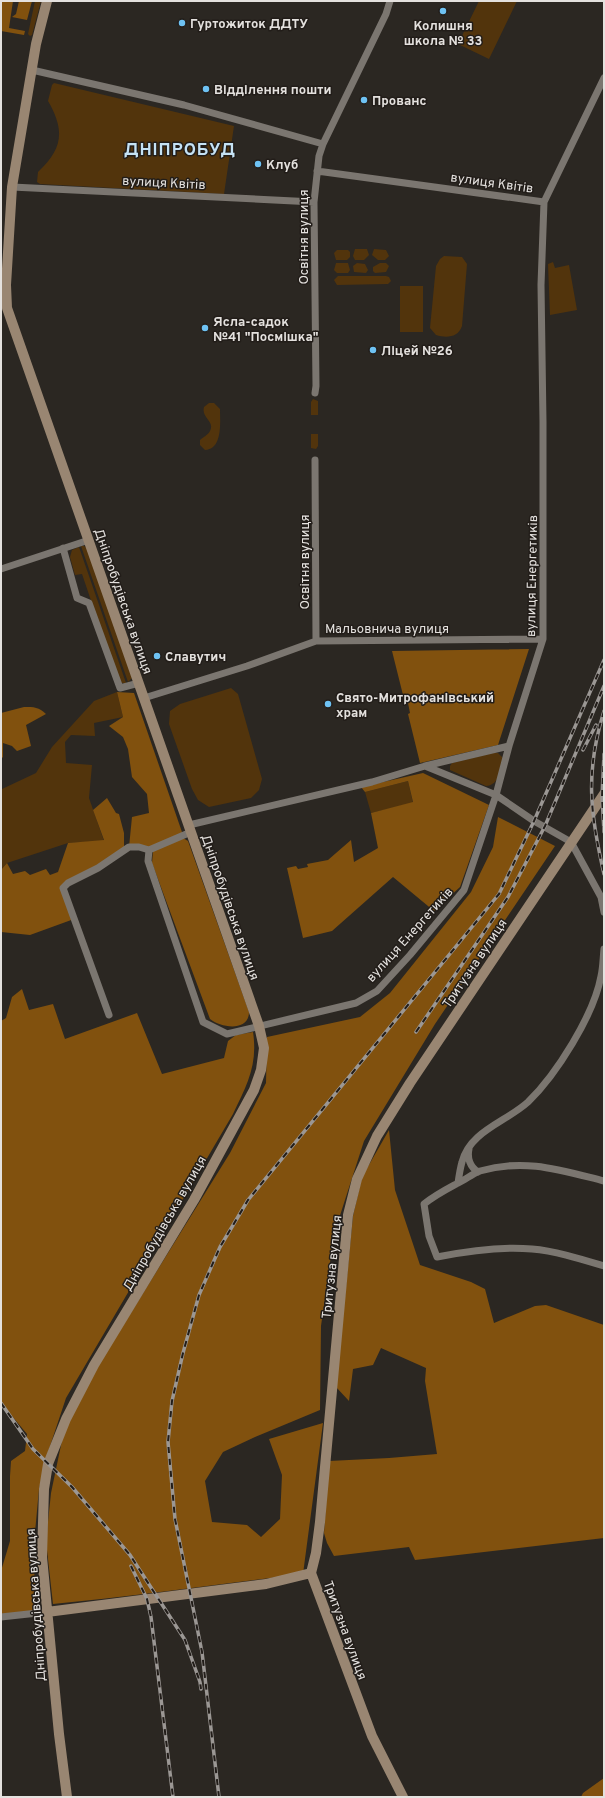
<svg xmlns="http://www.w3.org/2000/svg" width="605" height="1798" font-family="Overpass,sans-serif">
  <style>
    .green { fill: #52340c }
    .forest { fill: #81510e }
    .lines { fill: none; stroke-linecap: round; stroke-linejoin: round }
    .street { stroke: #7b7670; stroke-width: 7 }
    .secondary { stroke: #998672; stroke-width: 10 }
    .rail-casing { stroke: #9b9794; stroke-width: 3.5 }
    .rail { stroke: #221d19; stroke-width: 2; stroke-dasharray: 6; stroke-linecap: butt }
    .poi-dot { fill: #6ec2f3; stroke: #221d19; stroke-width: 1.5 }
    .labels { text-anchor: middle; stroke-width: 3; stroke-linejoin: round; paint-order: stroke }
    .poi-label { font-size: 13px; font-weight: bold; fill: #e4e1de; stroke: #221d19; text-anchor: start }
    .street-label { font-size: 13px; fill: #e4e1de; stroke: #221d19 }
    .district-label { font-size: 17px; font-weight: bold; letter-spacing: 1px; fill: #c5e2f4; stroke: #221d19 }
  </style>
  <rect width="100%" height="100%" fill="#2b2722"/>
  <!-- green -->
  <path class="green" d="M 35,1 L 41,1 L 32,35 L 30,36 L 28,34 Z
    M 479,1 L 517,1 L 489,59 L 458,44 Z
    M 54,83 L 234,126 L 224,194 L 40,184 L 37,182 L 38,172 C 63,149 65,130 48,101 L 52,85 Z
    M 355,249 L 367,249 L 369,255 L 364,260 L 355,260 L 353,256 Z
    M 374,249 L 386,250 L 389,256 L 385,260 L 378,260 L 372,255 Z
    M 337,250 L 348,250 L 350,252 L 350,257 L 347,260 L 336,260 L 334,253 Z
    M 444,256 L 462,257 L 467,264 L 462,326 C 458,338 446,338 436,335 L 430,328 L 436,266 L 440,259 Z
    M 553,262 L 555,268 L 569,265 L 577,310 L 550,315 L 548,264 Z
    M 336,263 L 348,263 L 350,270 L 348,273 L 337,273 L 334,270 Z
    M 357,263 L 365,264 L 368,270 L 366,273 L 354,272 L 353,266 Z
    M 380,263 L 386,263 L 389,266 L 386,272 L 375,273 L 373,271 L 373,267 Z
    M 338,276 L 386,276 L 389,277 L 391,281 L 388,284 L 337,285 L 334,280 Z
    M 400,286 L 423,286 L 423,332 L 400,332 Z
    M 313,399 L 318,401 L 318,415 L 311,415 L 311,402 Z
    M 209,403 L 214,403 L 220,409 C 220,422 223,449 205,450 L 200,445 L 200,440 C 203,437 208,435 210,431 C 215,421 201,418 204,407 Z
    M 311,434 L 318,434 L 318,446 L 316,449 L 311,448 Z
    M 81,546 L 84,546 L 89,550 L 132,678 L 128,682 Z
    M 79,547 L 126,683 L 122,683 L 118,680 L 82,574 L 75,575 L 70,557 L 72,550 Z
    M 231,688 L 238,694 L 262,779 L 259,790 L 251,798 L 209,807 L 198,800 L 192,789 L 169,724 L 170,711 L 180,704 Z
    M 117,692 L 123,717 L 94,723 L 95,736 L 71,735 L 65,742 L 66,763 L 92,765 L 89,798 L 104,841 L 68,843 L 7,863 L 1,870 L 1,793 L 2,789 L 36,773 L 52,747 L 94,701 Z
    M 493,753 L 498,753 L 503,758 C 500,769 500,785 486,786 L 450,770 L 450,766 L 452,763 Z
    M 408,781 L 413,803 L 371,813 L 365,792 Z"/>
  <!-- forest -->
  <path class="forest" d="M 1,1 L 13,1 L 9,28 L 25,31 L 24,35 L 1,31 Z
    M 19,1 L 32,1 L 27,20 L 12,17 L 16,14 Z
    M 529,649 L 498,745 L 420,763 L 408,714 L 410,713 L 408,703 L 405,703 L 392,651 Z
    M 117,692 L 134,693 L 183,835 L 149,850 L 129,847 L 132,817 L 149,813 L 147,794 L 132,777 L 128,749 L 123,737 L 109,726 L 123,717 Z
    M 24,707 C 34,707 39,707 46,714 L 26,725 L 31,746 L 17,751 L 12,746 L 3,743 L 3,757 L 1,759 L 1,713 Z
    M 423,773 L 489,805 L 460,887 L 434,911 L 393,877 L 332,931 L 303,938 L 287,868 L 296,866 L 298,869 L 308,867 L 307,864 L 328,860 L 351,840 L 354,862 L 378,848 L 371,813 L 413,802 L 408,781 L 365,792 L 361,787 Z
    M 107,798 L 116,813 L 119,814 L 124,833 L 124,850 L 63,888 L 74,919 L 30,935 L 1,932 L 1,870 L 7,863 L 13,874 L 25,871 L 30,875 L 46,869 L 50,875 L 58,872 L 68,843 L 104,840 L 93,810 Z
    M 498,817 L 555,846 L 435,1024 L 364,1141 L 334,1234 L 321,1326 L 320,1410 L 255,1437 L 223,1452 L 205,1481 L 212,1522 L 247,1525 L 261,1537 L 280,1519 L 282,1475 L 269,1439 L 323,1423 L 303,1574 C 219,1584 136,1596 53,1604 L 46,1541 L 51,1493 L 65,1426 L 101,1361 L 230,1153 L 266,1083 L 267,1037 L 360,1017 L 390,993 L 471,892 L 493,847 Z
    M 183,838 L 188,841 L 249,1012 C 249,1032 221,1028 210,1019 L 152,863 L 153,851 Z
    M 22,989 L 29,1010 L 53,1004 L 65,1039 L 137,1013 L 162,1074 L 224,1058 L 228,1041 L 236,1035 L 253,1032 C 258,1065 247,1085 233,1114 L 66,1398 L 47,1455 L 39,1489 L 33,1554 L 37,1613 L 1,1617 L 1,1571 L 10,1541 L 10,1476 L 11,1461 L 25,1451 L 27,1434 L 1,1403 L 1,1021 L 6,1018 L 12,997 Z
    M 389,1130 L 395,1190 L 420,1265 L 471,1282 L 485,1289 L 494,1323 L 535,1306 L 546,1305 L 604,1325 L 604,1538 L 415,1560 L 409,1547 L 334,1556 L 327,1543 L 324,1533 L 329,1461 L 389,1458 L 437,1454 L 425,1381 L 426,1368 L 381,1348 L 373,1365 L 353,1369 L 349,1401 L 336,1387 L 353,1216 L 362,1177 Z
    M 604,1778 L 604,1797 L 581,1797 L 583,1793 Z"/>
  <g class="lines">
    <!-- street -->
    <path class="street" d="M 32,70 L 184,105 L 323,144
      M 317,171 L 544,202
      M 12,187 L 314,202
      M 315,393 L 316,386 L 314,202 L 319,156 L 323,144 L 386,14 L 390,1
      M 315,460 L 316,641
      M 63,548 L 77,598 L 89,603 L 120,688 L 139,683
      M 1,569 L 89,540
      M 144,698 L 247,666 L 316,641 L 543,639
      M 425,766 L 509,746
      M 189,825 L 372,782 L 425,766 L 496,795 L 534,821 L 571,842 L 601,897 L 604,912
      M 149,850 L 148,861 L 203,1022 L 227,1034 L 356,1003 L 377,991 L 410,955 L 464,890 L 496,795 L 509,746 L 543,639 L 543,422 L 541,285 L 544,202 L 604,78
      M 109,1015 L 63,888 L 68,883 L 98,868 L 129,847 L 139,847 L 149,850 L 191,832
      M 469,1149 C 467,1158 470,1167 478,1172
      M 604,1181 C 560,1170 525,1158 480,1171 C 472,1174 465,1180 458,1183 C 445,1190 435,1195 424,1204 L 429,1236 L 437,1257 C 467,1251 501,1246 532,1249 C 556,1251 581,1259 604,1266
      M 458,1183 C 459,1176 460,1169 462,1162 C 470,1131 506,1122 528,1102 C 556,1075 594,1015 601,976 C 603,968 603,958 604,949
      M 1,1617 L 47,1612"/>
    <!-- secondary -->
    <path class="secondary" d="M 47,1 L 36,44 L 12,187 L 6,285 L 7,308 L 259,1026 L 264,1048 L 261,1070 L 254,1090 L 194,1200 L 94,1365 L 66,1419 L 48,1464 L 44,1489 L 42,1557 L 59,1734 L 67,1797
      M 47,1612 L 266,1584 L 311,1573
      M 403,1797 L 372,1736 L 311,1573 L 316,1553 L 320,1522 L 348,1215 L 357,1179 L 377,1136 L 410,1083 L 604,794"/>
    <defs>
      <path id="rail" d="M 604,711 C 585,772 590,813 604,874
        M 583,750 L 596,725
        M 604,754 L 602,797 L 604,832
        M 416,1032 L 508,897 L 545,826 L 604,686
        M 1,1403 L 33,1449 L 72,1487 L 130,1555 L 185,1640 L 200,1682 L 201,1689
        M 131,1566 L 147,1599 L 151,1617 L 173,1797
        M 219,1797 L 202,1652 L 175,1519 L 168,1442 L 172,1401 L 183,1353 L 199,1295 L 220,1247 L 248,1200 L 499,894 L 534,821 L 604,660"/>
    </defs>
    <!-- rail casing -->
    <use href="#rail" class="rail-casing"/>
    <!-- rail -->
    <use href="#rail" class="rail"/>
  </g>
  <!-- markers -->
  <g class="poi-dot">
    <circle cx="443" cy="11" r="4"/>
    <circle cx="182" cy="23" r="4"/>
    <circle cx="206" cy="89" r="4"/>
    <circle cx="364" cy="100" r="4"/>
    <circle cx="258" cy="164" r="4"/>
    <circle cx="205" cy="328" r="4"/>
    <circle cx="373" cy="350" r="4"/>
    <circle cx="157" cy="656" r="4"/>
    <circle cx="328" cy="704" r="4"/>
  </g>
  <g class="labels">
    <!-- poi labels -->
    <g class="poi-label">
      <text x="190" y="28">Гуртожиток ДДТУ</text>
      <text x="443" y="30" text-anchor="middle">Колишня<tspan x="443" dy="15">школа № 33</tspan></text>
      <text x="214" y="94">Відділення пошти</text>
      <text x="372" y="105">Прованс</text>
      <text x="266" y="169">Клуб</text>
      <text x="213" y="326">Ясла-садок<tspan x="213" dy="15">№41 "Посмішка"</tspan></text>
      <text x="381" y="355">Ліцей №26</text>
      <text x="165" y="661">Славутич</text>
      <text x="336" y="702">Свято-Митрофанівський<tspan x="336" dy="15">храм</tspan></text>
    </g>
    <!-- street labels -->
    <g class="street-label">
      <text transform="translate(164 182) rotate(3)" y="5">вулиця Квітів</text>
      <text transform="translate(492 182) rotate(8)" y="5">вулиця Квітів</text>
      <text transform="translate(303 237) rotate(-90)" y="5">Освітня вулиця</text>
      <text transform="translate(304 562) rotate(-90)" y="5">Освітня вулиця</text>
      <text transform="translate(531 576) rotate(-89)" y="5">вулиця Енергетиків</text>
      <text transform="translate(124 601) rotate(71)" y="5">Дніпробудівська вулиця</text>
      <text x="387" y="633">Мальовнича вулиця</text>
      <text transform="translate(231 907) rotate(71)" y="5">Дніпробудівська вулиця</text>
      <text transform="translate(409 934) rotate(-48)" y="5">вулиця Енергетиків</text>
      <text transform="translate(474 963) rotate(-56)" y="5">Тритузна вулиця</text>
      <text transform="translate(164 1223) rotate(-60)" y="5">Дніпробудівська вулиця</text>
      <text transform="translate(331 1267) rotate(-84)" y="5">Тритузна вулиця</text>
      <text transform="translate(35 1605) rotate(-94)" y="5">Дніпробудівська вулиця</text>
      <text transform="translate(346 1630) rotate(70)" y="5">Тритузна вулиця</text>
    </g>
    <!-- district labels -->
    <g class="district-label">
      <text x="180" y="155">ДНІПРОБУД</text>
    </g>
  </g>
  <!-- border -->
  <rect width="605" height="1798" fill="none" stroke="#e4e1de" stroke-width="4"/>
</svg>
